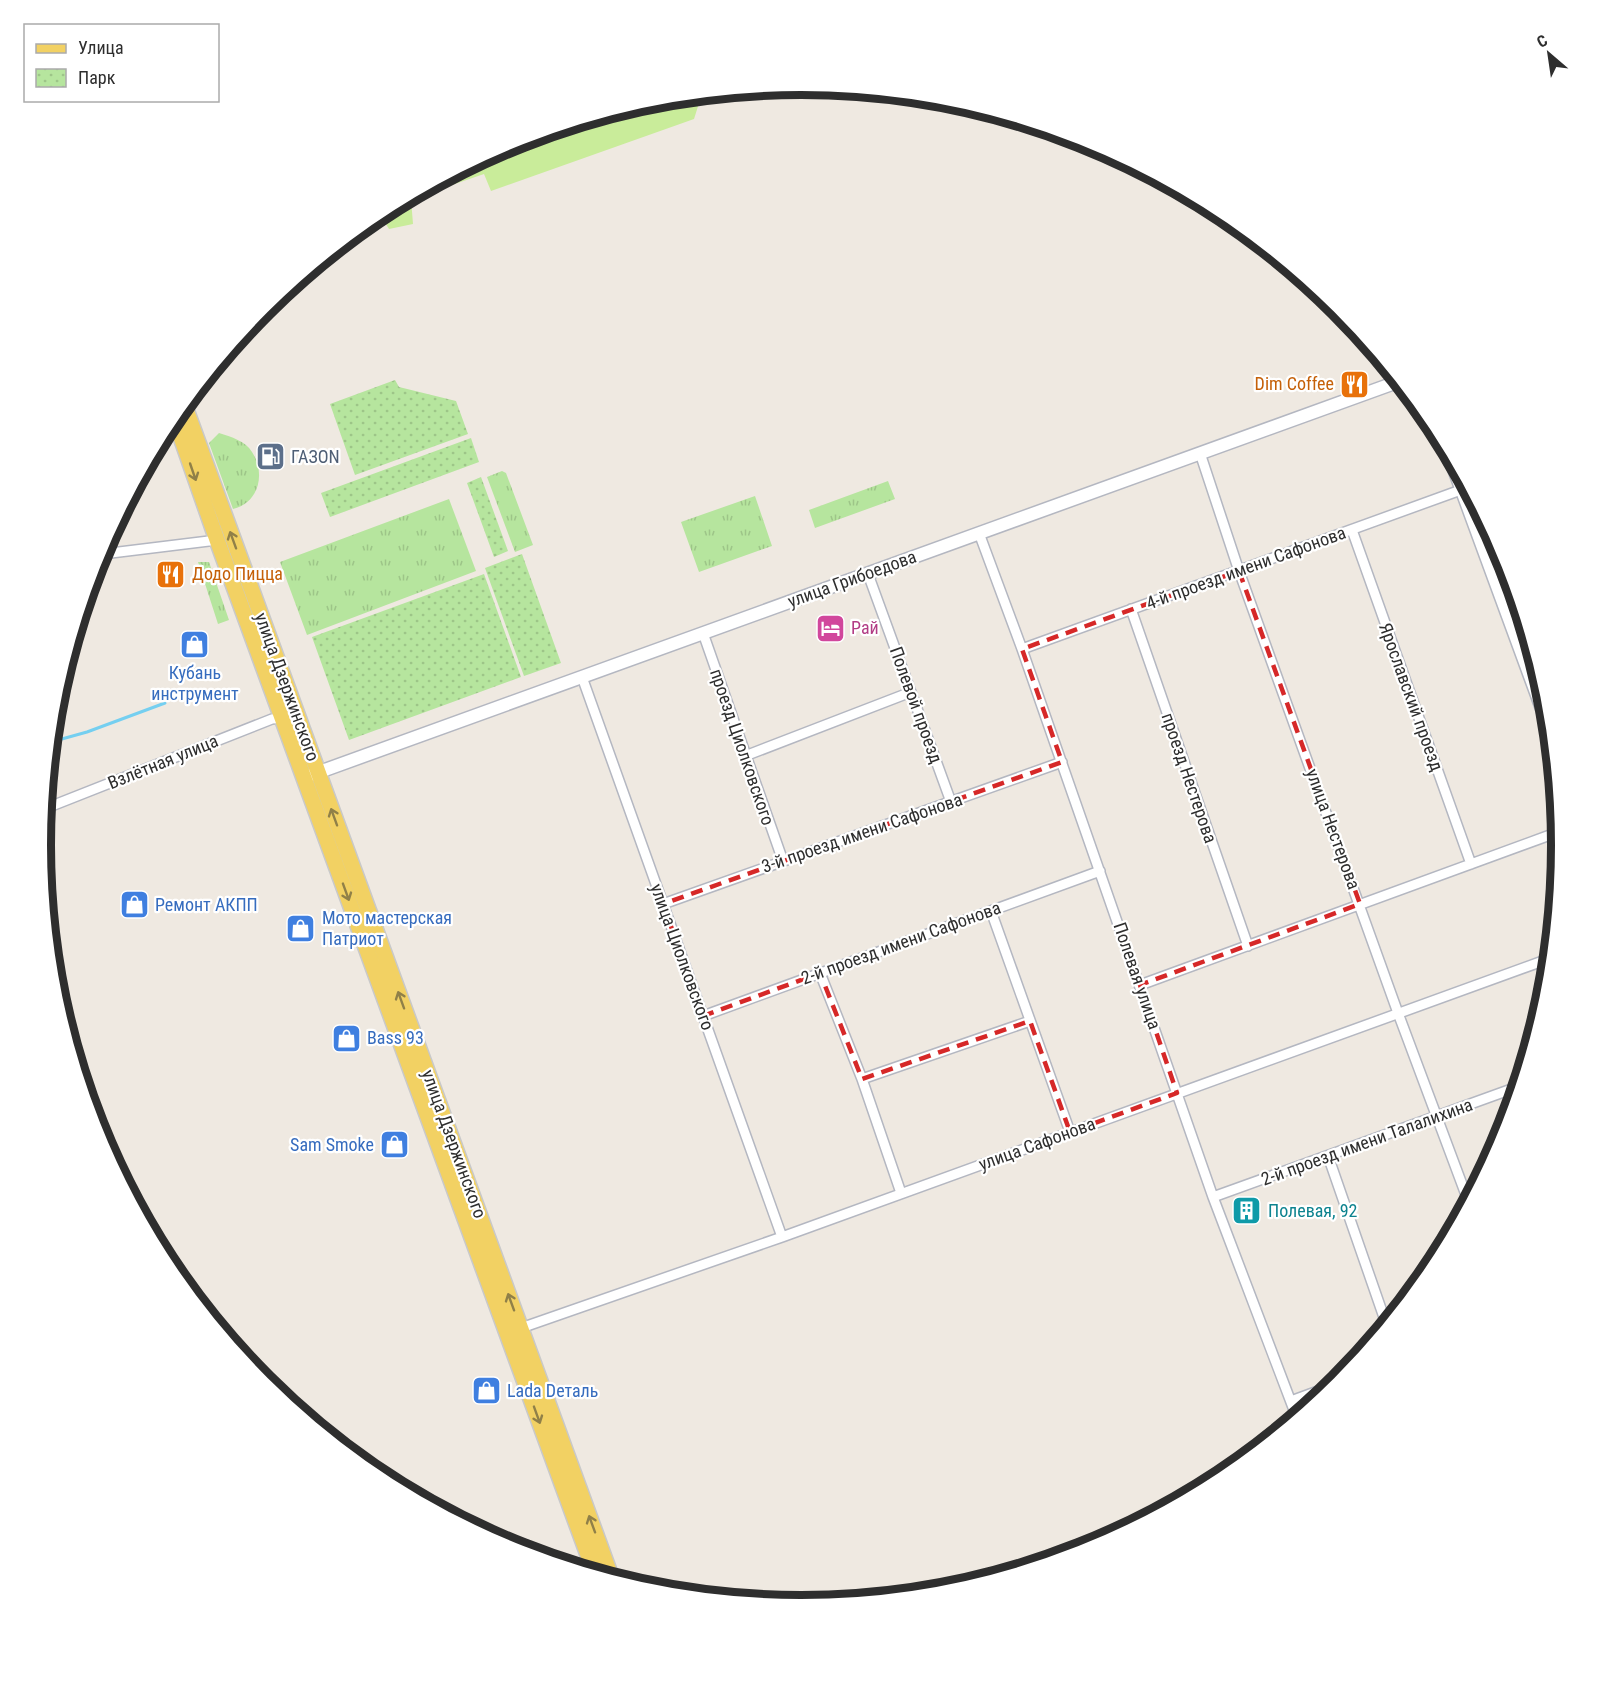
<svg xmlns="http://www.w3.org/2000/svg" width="1603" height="1691" font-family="'Roboto Condensed',sans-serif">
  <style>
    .grass { fill: url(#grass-tufts) }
    .park { fill: url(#park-dots) }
    .pitch { fill: #c9ec9a }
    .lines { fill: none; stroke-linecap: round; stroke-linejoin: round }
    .stream { stroke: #75cff0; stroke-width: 3 }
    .minor-casing { stroke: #b4b7c1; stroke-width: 12 }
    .tertiary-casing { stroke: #b4b7c1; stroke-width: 15 }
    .primary-casing { stroke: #c9c9c9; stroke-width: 18 }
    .minor { stroke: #fff; stroke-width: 9 }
    .tertiary { stroke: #fff; stroke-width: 12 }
    .primary { stroke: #f2d163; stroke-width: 15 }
    .oneway { stroke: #908048 }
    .marked { fill: none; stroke: #d62828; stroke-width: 4.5; stroke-dasharray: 12 8; stroke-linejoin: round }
    .labels { text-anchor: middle; stroke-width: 4.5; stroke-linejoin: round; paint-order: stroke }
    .food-label { font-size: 18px; fill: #c56008; stroke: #fff; text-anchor: end }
    .service-label { font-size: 18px; fill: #4e5e75; stroke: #fff; text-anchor: start }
    .street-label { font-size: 18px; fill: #2e2e2e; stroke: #fff }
    .hotel-label { font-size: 18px; fill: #b23c85; stroke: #fff; text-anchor: start }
    .shop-label { font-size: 18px; fill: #366cbe; stroke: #fff; text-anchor: start }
    .culture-label { font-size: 18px; fill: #0d838f; stroke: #fff; text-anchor: start }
    .rim { fill: none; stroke: #2e2e2e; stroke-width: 8 }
  </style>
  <defs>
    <pattern id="grass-tufts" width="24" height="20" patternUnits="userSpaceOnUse" patternTransform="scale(1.5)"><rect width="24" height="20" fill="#b6e59e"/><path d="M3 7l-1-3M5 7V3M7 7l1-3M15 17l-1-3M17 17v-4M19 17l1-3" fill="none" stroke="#9dc588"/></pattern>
    <pattern id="park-dots" width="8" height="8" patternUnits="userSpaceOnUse" patternTransform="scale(1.5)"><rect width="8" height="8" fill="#b6e59e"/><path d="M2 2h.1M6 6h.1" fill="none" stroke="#9dc588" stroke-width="1.8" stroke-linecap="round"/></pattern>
  </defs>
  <rect width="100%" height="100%" fill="#efe9e1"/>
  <!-- grass -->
  <path class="grass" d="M 219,433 C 231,437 246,441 252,452 C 266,473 259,503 233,509 L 209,443 Z
    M 502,471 L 506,473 L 533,545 L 515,552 L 487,477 Z
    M 888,481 L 895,499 L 815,528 L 809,510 Z
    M 755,496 L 772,546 L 699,572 L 681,522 Z
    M 449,499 L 476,571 L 307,635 L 280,562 Z
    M 198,562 L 209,562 L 229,620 L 218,624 Z
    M 92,1091 L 133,1202 L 98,1136 L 85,1093 Z"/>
  <!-- park -->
  <path class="park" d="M 395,380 L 399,387 L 456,401 L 468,434 L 355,475 L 330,404 Z
    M 471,438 L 479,462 L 330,517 L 321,493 Z
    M 481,477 L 508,551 L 494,557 L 467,483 Z
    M 522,554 L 561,663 L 524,676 L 485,568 Z
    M 484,574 L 521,677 L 349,740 L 312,637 Z"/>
  <!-- pitch -->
  <path class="pitch" d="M 720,93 L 700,100 L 694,119 L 491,191 L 484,174 L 411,199 L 413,224 L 389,229 L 379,213 L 511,142 L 653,99 Z"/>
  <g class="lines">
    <!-- stream -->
    <path class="stream" d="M 51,742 L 87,732 L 165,703"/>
    <defs>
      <path id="minor" d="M 1200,453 L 1239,571 L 1398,1013 L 1469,1203
        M 1352,530 L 1471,864
        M 979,533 L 1022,649 L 1213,1197 L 1297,1418
        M 98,556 L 111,553 L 217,540
        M 868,574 L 951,802
        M 1131,609 L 1248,946
        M 703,633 L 783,861
        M 1022,649 L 1469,487
        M 582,677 L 782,1237
        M 745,756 L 911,692
        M 44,809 L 272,719 L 282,718
        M 663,904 L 1062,762
        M 991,911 L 1070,1132
        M 820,973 L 862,1079 L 901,1193
        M 1140,985 L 1561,831
        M 703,1016 L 1100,871
        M 862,1079 L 1030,1021
        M 1328,1156 L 1387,1326
        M 1213,1197 L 1520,1086
        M 521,1328 L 782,1237 L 1551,958
        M 1291,1401 L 1340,1383"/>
      <path id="tertiary" d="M 1443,439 L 1552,736
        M 311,775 L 1400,381"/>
      <path id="primary" d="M 184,404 L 612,1579
        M 174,417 L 217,540 L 595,1574"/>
    </defs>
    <!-- minor casing -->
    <use href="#minor" class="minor-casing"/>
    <!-- tertiary casing -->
    <use href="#tertiary" class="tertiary-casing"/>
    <!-- primary casing -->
    <use href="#primary" class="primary-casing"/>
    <!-- minor -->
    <use href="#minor" class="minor"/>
    <!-- tertiary -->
    <use href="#tertiary" class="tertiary"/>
    <!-- primary -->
    <use href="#primary" class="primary"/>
  </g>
  <!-- one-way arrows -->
  <defs><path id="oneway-shaft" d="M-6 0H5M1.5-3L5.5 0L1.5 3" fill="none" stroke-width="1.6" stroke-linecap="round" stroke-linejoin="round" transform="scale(1.5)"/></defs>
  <g class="oneway">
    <use href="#oneway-shaft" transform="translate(193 472) rotate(71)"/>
    <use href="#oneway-shaft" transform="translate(233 540) rotate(-110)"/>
    <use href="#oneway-shaft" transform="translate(334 817) rotate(-110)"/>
    <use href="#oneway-shaft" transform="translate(346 892) rotate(70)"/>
    <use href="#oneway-shaft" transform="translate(401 1000) rotate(-110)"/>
    <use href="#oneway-shaft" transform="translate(511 1302) rotate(-110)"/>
    <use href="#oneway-shaft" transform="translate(537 1415) rotate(70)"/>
    <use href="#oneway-shaft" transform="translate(592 1524) rotate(-110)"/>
  </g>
  <!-- marked area -->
  <path class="marked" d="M 1239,571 L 1360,904 L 1140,985 L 1177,1093 L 1070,1132 L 1030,1021 L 862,1079 L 820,973 L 703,1016 L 663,904 L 1062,762 L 1022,649 Z"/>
  <!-- icons -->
  <defs>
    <symbol id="restaurant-square" viewBox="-11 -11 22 22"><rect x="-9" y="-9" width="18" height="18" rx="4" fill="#e8710a" stroke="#fff"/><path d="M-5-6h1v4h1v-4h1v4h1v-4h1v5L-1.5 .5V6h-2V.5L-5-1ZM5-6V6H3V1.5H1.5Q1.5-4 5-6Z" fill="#fff"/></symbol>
    <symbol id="fuel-square" viewBox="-11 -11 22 22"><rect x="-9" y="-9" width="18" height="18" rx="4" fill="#5c6f8a" stroke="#fff"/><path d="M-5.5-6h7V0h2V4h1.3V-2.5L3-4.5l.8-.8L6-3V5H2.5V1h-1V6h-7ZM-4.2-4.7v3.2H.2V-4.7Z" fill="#fff"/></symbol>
    <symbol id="hotel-square" viewBox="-11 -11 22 22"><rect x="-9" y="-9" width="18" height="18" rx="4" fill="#d1479c" stroke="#fff"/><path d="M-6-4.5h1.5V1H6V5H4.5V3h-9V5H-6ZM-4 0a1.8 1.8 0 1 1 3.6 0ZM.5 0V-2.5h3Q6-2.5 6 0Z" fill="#fff"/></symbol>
    <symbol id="shop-square" viewBox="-11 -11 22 22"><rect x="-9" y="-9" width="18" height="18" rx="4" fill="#3f7fe0" stroke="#fff"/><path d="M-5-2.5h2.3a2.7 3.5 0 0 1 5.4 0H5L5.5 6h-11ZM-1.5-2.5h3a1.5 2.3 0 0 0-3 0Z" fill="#fff"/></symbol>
    <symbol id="building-square" viewBox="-11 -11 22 22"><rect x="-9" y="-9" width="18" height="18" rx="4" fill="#0f9aa8" stroke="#fff"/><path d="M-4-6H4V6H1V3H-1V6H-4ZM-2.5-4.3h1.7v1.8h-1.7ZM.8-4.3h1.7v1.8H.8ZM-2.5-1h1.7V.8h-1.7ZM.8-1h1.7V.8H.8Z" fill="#fff"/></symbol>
  </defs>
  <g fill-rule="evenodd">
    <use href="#restaurant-square" x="1338" y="368" width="33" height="33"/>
    <use href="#fuel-square" x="254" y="440" width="33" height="33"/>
    <use href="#restaurant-square" x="154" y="558" width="33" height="33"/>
    <use href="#hotel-square" x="814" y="612" width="33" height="33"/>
    <use href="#shop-square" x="178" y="628" width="33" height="33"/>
    <use href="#shop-square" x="118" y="888" width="33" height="33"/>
    <use href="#shop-square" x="284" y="912" width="33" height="33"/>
    <use href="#shop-square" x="330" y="1022" width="33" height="33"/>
    <use href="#shop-square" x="378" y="1128" width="33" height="33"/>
    <use href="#building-square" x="1230" y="1194" width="33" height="33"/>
    <use href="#shop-square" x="470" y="1374" width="33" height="33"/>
  </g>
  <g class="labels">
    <!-- food labels -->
    <g class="food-label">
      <text x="1334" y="390">Dim Coffee</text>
      <text x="192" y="580" text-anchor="start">Додо Пицца</text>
    </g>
    <!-- service labels -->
    <g class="service-label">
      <text x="291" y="463">ГАЗON</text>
    </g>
    <!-- street labels -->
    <g class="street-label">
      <text transform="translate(1246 568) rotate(-20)" y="6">4-й проезд имени Сафонова</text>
      <text transform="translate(852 579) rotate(-20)" y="6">улица Грибоедова</text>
      <text transform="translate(287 687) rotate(70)" y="6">улица Дзержинского</text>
      <text transform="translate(1411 697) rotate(70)" y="6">Ярославский проезд</text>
      <text transform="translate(916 705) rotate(70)" y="6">Полевой проезд</text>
      <text transform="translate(742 747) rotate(71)" y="6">проезд Циолковского</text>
      <text transform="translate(163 762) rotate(-22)" y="6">Взлётная улица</text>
      <text transform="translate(1189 778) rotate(71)" y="6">проезд Нестерова</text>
      <text transform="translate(1333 829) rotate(70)" y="6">улица Нестерова</text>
      <text transform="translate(862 833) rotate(-19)" y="6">3-й проезд имени Сафонова</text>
      <text transform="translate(901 943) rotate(-20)" y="6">2-й проезд имени Сафонова</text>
      <text transform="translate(682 957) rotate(70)" y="6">улица Циолковского</text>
      <text transform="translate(1137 976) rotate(71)" y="6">Полевая улица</text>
      <text transform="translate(1367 1142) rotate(-20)" y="6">2-й проезд имени Талалихина</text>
      <text transform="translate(454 1144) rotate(70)" y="6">улица Дзержинского</text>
      <text transform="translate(1037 1144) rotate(-20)" y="6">улица Сафонова</text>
    </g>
    <!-- hotel labels -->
    <g class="hotel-label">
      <text x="851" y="634">Рай</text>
    </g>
    <!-- shop labels -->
    <g class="shop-label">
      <text x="195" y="679" text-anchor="middle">Кубань<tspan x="195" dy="21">инструмент</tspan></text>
      <text x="155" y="911">Ремонт АКПП</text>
      <text x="322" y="924">Мото мастерская<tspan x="322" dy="21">Патриот</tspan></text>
      <text x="367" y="1044">Bass 93</text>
      <text x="374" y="1151" text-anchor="end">Sam Smoke</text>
      <text x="507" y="1397">Lada Dеталь</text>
    </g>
    <!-- culture labels -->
    <g class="culture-label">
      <text x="1268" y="1217">Полевая, 92</text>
    </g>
  </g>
  <!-- crop -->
  <path d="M0 0H1603V1691H0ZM51 845a750 750 0 1 1 1500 0a750 750 0 1 1-1500 0Z" fill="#fff" fill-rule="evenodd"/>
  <path class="rim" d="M51 845a750 750 0 1 1 1500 0a750 750 0 1 1-1500 0Z"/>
  <!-- legend -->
  <rect x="24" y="24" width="195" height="78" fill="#ffffff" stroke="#ababab" stroke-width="1.5"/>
  <rect x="36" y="44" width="30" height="9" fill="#f2d163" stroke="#ababab" stroke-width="1.5"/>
  <text x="78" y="54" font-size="18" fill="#2e2e2e">Улица</text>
  <rect x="36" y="69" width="30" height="18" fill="url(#park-dots)" stroke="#ababab" stroke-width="1.5"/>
  <text x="78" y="84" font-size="18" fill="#2e2e2e">Парк</text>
  <!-- north arrow -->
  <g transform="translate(1549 54) rotate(331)" stroke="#ffffff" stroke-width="4.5" paint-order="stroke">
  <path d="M0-4.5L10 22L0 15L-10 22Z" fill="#2e2e2e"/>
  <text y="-9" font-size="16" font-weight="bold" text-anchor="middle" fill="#2e2e2e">С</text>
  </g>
</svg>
